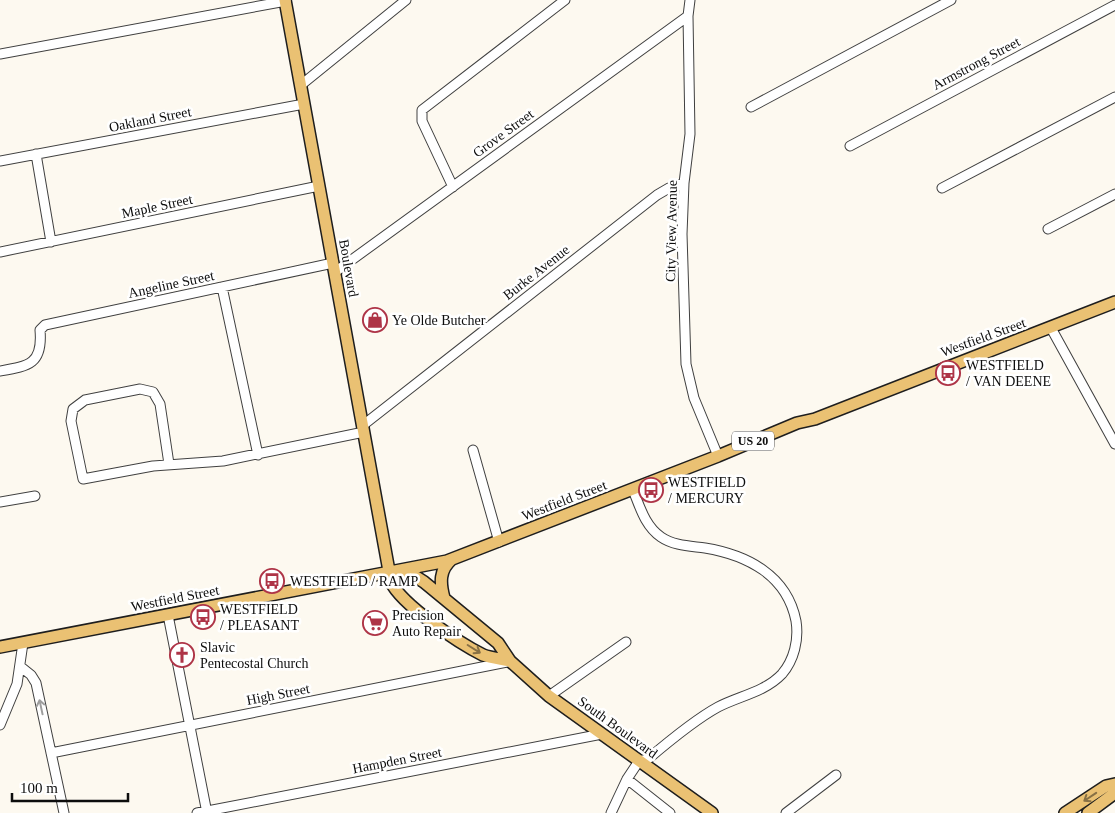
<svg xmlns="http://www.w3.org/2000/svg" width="1115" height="813" font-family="Georgia,serif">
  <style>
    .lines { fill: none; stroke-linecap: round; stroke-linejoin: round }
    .minor-casing { stroke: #404040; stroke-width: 11 }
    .major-casing { stroke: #1e1e1e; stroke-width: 14 }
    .minor { stroke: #fff; stroke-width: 9 }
    .major { stroke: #eac173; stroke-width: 11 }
    .oneway { stroke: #877045 }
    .oneway2 { stroke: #9e9e9e }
    .labels { text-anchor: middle; stroke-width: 5; stroke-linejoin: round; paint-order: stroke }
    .shield { fill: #fff; stroke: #565656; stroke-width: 1 }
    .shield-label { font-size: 12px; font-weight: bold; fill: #0d0d0d }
    .street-label { font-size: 14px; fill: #0d0d0d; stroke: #fff }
    .poi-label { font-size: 14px; fill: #0d0d0d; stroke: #fff; text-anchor: start }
  </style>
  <rect width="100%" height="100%" fill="#fdf9f0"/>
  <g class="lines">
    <defs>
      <path id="minor" d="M 690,0 L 688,16 L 690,134 L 684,183 L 682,234 L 686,364 L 694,398 L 718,456
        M 0,54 L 286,1
        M 301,85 L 406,0
        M 751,107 L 951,0
        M 850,146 L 1115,5
        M 36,154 L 51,242
        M 0,161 L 304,104
        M 453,187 L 422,121 L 422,110 L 565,0
        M 942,188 L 1115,97
        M 1048,229 L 1115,194
        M 0,252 L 319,186
        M 335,272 L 688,16
        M 222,287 L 258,455
        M 1051,328 L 1115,444
        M 0,371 C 29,366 43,364 40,330 L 45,325 L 333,263
        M 362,426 L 657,195 L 669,188 L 684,183
        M 473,450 L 499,542
        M 169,464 L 160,404 L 153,392 L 140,389 L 85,400 L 73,409 L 71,421 L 83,479 L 153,466 L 223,461 L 364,432
        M 0,502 L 35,496
        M 168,615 L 207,813
        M 21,667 L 31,675 L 36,683 L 64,813
        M 549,696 L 626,642
        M 0,725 L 17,684 L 23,643
        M 51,753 L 507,662
        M 627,779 L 670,813
        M 197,813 L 602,734
        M 611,813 L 627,779 L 639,761 L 648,759 C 668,742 696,719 718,707 C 739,696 765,692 782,674 C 794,660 799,640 796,621 C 787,575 747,555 705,548 C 691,546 674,546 661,537 C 645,526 640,507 633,490
        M 786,813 L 836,775"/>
      <path id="major" d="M 285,0 L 391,582 C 402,605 459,643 483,655 C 491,658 501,659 510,661
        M 398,572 L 413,575 L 424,582 L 498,643 L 510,661 L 549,696 L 712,813
        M 444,598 C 440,583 439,570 452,559
        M 0,647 L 447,561 L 718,456 L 797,423 L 815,419 L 1115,302
        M 1065,813 L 1106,786 L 1115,784
        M 1088,813 L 1115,793"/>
    </defs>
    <!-- minor casing -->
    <use href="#minor" class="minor-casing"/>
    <!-- major casing -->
    <use href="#major" class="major-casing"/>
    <!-- minor -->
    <use href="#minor" class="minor"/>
    <!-- major -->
    <use href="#major" class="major"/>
  </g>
  <!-- one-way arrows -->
  <defs><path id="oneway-shaft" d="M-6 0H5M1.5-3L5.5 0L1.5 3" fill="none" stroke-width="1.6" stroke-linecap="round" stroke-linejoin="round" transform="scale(1.25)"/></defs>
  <g class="oneway">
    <use href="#oneway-shaft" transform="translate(474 649) rotate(32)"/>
    <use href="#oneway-shaft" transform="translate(1090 797) rotate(146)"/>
  </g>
  <use class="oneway2" href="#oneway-shaft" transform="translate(41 707) rotate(-102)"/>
  <!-- icons -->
  <defs>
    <symbol id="shop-ring" viewBox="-11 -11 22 22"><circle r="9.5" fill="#fff" stroke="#ae3447" stroke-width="1.5"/><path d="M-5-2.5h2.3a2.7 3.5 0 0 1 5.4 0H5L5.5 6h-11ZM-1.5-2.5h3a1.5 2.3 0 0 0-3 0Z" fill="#ae3447"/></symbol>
    <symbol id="bus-ring" viewBox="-11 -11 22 22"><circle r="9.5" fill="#fff" stroke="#ae3447" stroke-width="1.5"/><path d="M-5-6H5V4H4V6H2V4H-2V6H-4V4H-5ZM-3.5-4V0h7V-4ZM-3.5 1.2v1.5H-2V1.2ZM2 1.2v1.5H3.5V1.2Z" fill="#ae3447"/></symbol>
    <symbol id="supermarket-ring" viewBox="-11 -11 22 22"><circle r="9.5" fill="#fff" stroke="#ae3447" stroke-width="1.5"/><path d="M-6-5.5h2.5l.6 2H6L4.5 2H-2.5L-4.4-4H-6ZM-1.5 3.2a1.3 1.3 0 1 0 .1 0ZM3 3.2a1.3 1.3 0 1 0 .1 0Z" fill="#ae3447"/></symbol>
    <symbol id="church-ring" viewBox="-11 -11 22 22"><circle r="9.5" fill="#fff" stroke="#ae3447" stroke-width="1.5"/><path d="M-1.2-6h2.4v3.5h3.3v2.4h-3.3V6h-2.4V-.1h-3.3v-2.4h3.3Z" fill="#ae3447"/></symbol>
  </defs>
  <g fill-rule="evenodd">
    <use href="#shop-ring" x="361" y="306" width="28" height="28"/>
    <use href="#bus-ring" x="934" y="359" width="28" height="28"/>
    <use href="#bus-ring" x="637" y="476" width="28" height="28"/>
    <use href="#bus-ring" x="258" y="567" width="28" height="28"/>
    <use href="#bus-ring" x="189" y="603" width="28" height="28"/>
    <use href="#supermarket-ring" x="361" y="609" width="28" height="28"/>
    <use href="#church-ring" x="168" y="641" width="28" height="28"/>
  </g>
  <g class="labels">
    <!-- shield labels -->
    <rect class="shield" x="732" y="431.5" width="42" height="19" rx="4"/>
    <g class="shield-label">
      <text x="753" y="445">US 20</text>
    </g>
    <!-- street labels -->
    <g class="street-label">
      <text transform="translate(976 63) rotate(-28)" y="5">Armstrong Street</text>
      <text transform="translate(150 119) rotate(-11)" y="5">Oakland Street</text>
      <text transform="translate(503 133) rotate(-36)" y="5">Grove Street</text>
      <text transform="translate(157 206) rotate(-12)" y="5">Maple Street</text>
      <text transform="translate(671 231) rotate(-89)" y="5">City View Avenue</text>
      <text transform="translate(349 268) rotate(80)" y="5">Boulevard</text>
      <text transform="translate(536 272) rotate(-38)" y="5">Burke Avenue</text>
      <text transform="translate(171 284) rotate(-12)" y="5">Angeline Street</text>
      <text transform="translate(983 337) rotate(-20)" y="5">Westfield Street</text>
      <text transform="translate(564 500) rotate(-21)" y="5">Westfield Street</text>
      <text transform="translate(175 598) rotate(-11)" y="5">Westfield Street</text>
      <text transform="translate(278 694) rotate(-11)" y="5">High Street</text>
      <text transform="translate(618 727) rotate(36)" y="5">South Boulevard</text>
      <text transform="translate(397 760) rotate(-11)" y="5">Hampden Street</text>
    </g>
    <!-- poi labels -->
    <g class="poi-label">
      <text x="392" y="325">Ye Olde Butcher</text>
      <text x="966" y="370">WESTFIELD<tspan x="966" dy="16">/ VAN DEENE</tspan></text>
      <text x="668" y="487">WESTFIELD<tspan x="668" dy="16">/ MERCURY</tspan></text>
      <text x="290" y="586">WESTFIELD / RAMP</text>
      <text x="220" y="614">WESTFIELD<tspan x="220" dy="16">/ PLEASANT</tspan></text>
      <text x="392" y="620">Precision<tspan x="392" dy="16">Auto Repair</tspan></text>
      <text x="200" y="652">Slavic<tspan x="200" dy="16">Pentecostal Church</tspan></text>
    </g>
  </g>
  <!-- scale -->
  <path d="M12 793v8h116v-8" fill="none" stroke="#0d0d0d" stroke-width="2.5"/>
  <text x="20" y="793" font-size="15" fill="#0d0d0d" stroke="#ffffff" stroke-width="4" paint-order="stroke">100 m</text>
</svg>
